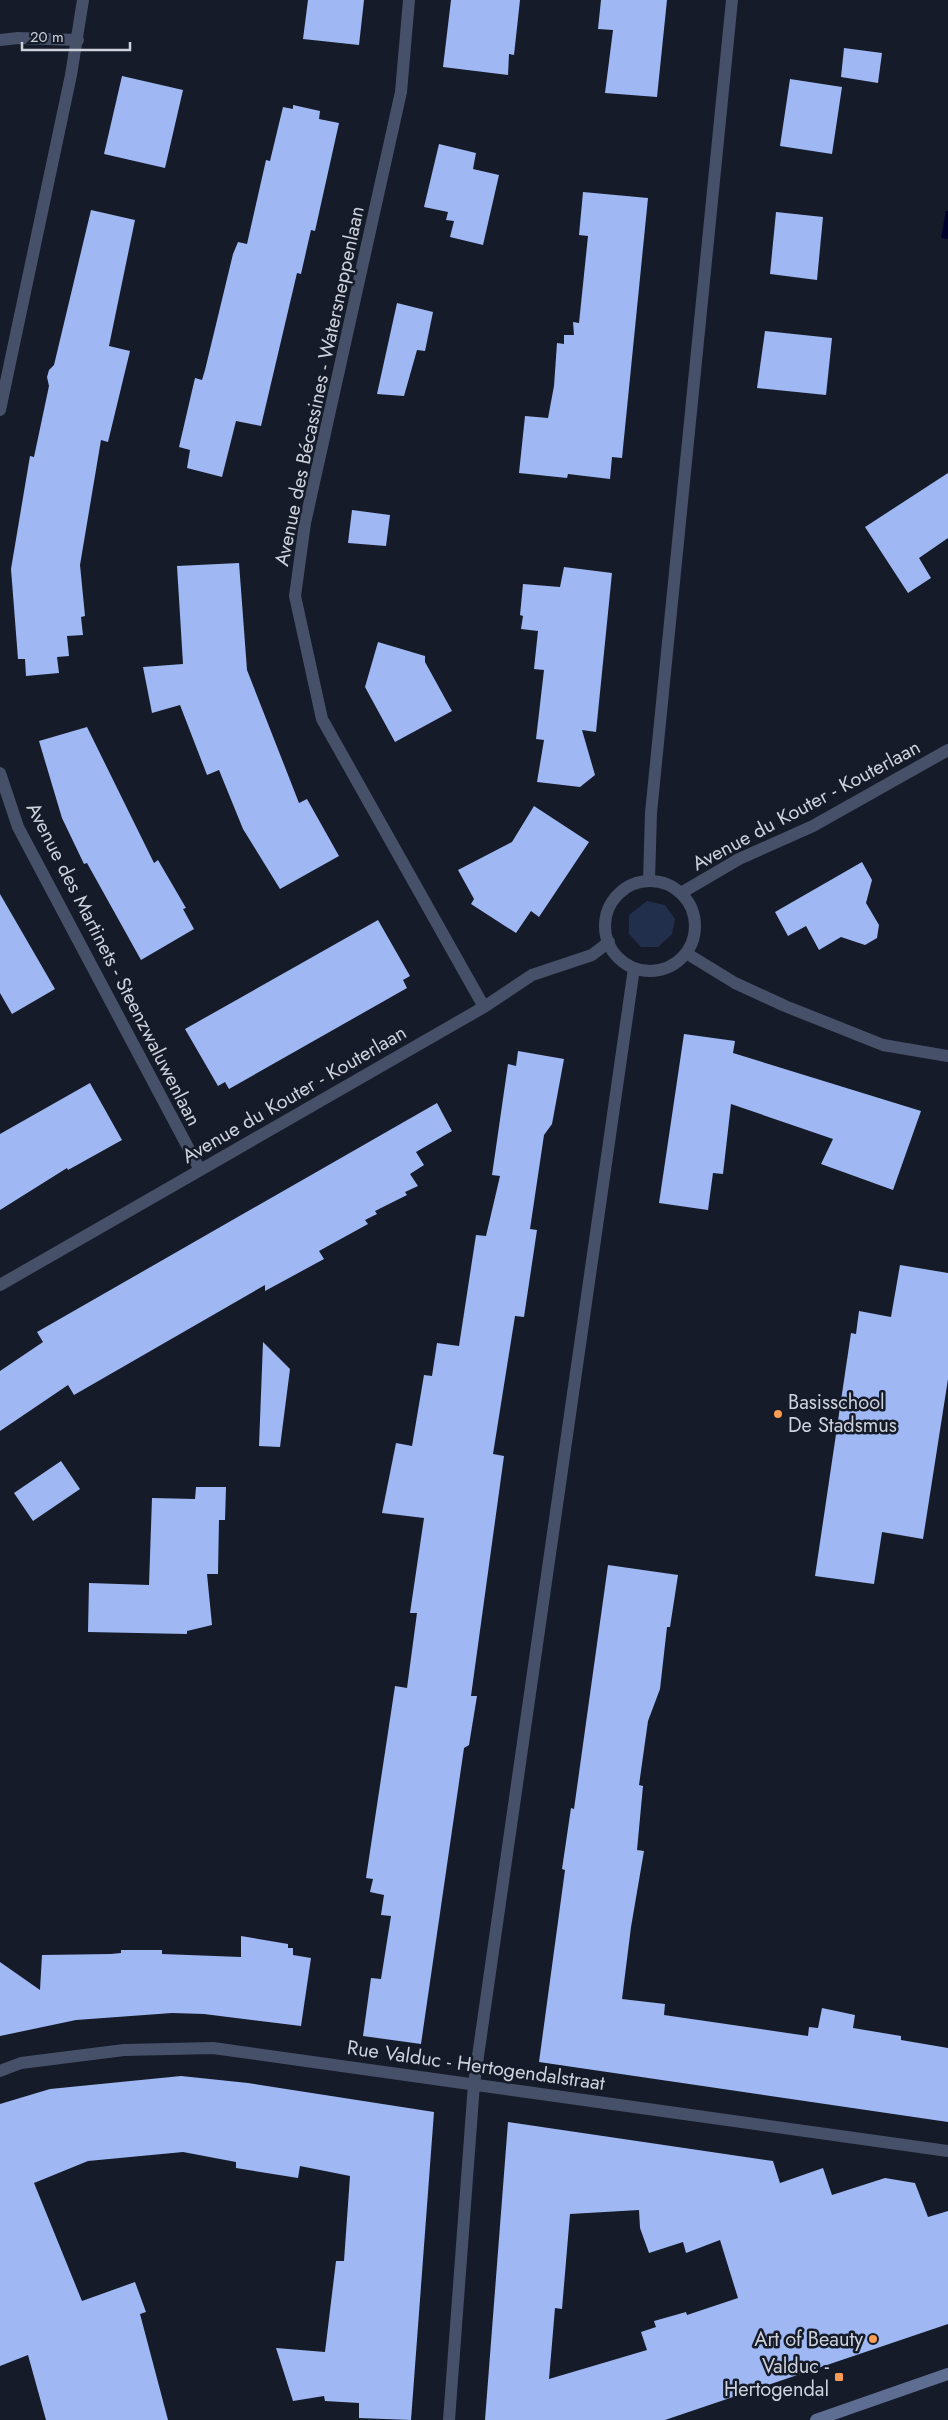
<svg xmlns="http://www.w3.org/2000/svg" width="948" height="2420" font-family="Jost,sans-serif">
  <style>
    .green { fill: #212e4c }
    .water { fill: #01012e }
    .building { fill: #9fb8f4; fill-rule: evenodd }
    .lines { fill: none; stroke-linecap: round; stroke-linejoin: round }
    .minor { stroke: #465068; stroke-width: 12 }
    .secondary { stroke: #5e6e93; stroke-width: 12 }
    .poi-dot { fill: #fc9d53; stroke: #161b29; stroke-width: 2 }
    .labels { text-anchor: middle; stroke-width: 5; stroke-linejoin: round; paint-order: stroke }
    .street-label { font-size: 20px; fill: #ced2dc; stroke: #161b29 }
    .poi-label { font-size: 20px; fill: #ced2dc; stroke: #161b29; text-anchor: end }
  </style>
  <rect width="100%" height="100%" fill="#161b29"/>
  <!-- green -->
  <path class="green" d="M 647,901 L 665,905 L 675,919 L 672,934 L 658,947 L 641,947 L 629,934 L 629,915 Z"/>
  <!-- water -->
  <path class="water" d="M 946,211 L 948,211 L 948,239 L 941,238 Z"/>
  <!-- building -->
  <path class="building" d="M 308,0 L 364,0 L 359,45 L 303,39 Z
    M 451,0 L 520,0 L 514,55 L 509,54 L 508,75 L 443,67 Z
    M 601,0 L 667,0 L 657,97 L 605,93 L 613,30 L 598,29 Z
    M 844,48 L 882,53 L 878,83 L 841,77 Z
    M 122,76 L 183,90 L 165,168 L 104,154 Z
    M 790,79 L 842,87 L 832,154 L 780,146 Z
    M 293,105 L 320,111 L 319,119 L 339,123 L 315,231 L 311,230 L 301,274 L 297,273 L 261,426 L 236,421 L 222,477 L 187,468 L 190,450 L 179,447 L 195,378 L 202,380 L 205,370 L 233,254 L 238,242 L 247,244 L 266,160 L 270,161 L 283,107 L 293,109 Z
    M 439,144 L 476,153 L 473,169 L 499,175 L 483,245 L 450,237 L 454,221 L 446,220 L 448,212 L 424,207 Z
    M 583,192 L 648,198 L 622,458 L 612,457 L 610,479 L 568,474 L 567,478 L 519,473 L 525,416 L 548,418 L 554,386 L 557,343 L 564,344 L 564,335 L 574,335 L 573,322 L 579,323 L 588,236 L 579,235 Z
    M 91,210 L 135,220 L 109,346 L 130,351 L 108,442 L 101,440 L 80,565 L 85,616 L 81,617 L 83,635 L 67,636 L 69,656 L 57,657 L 59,673 L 26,676 L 25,659 L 18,659 L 11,569 L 30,456 L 34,457 L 49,386 L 47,377 L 49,370 L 54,365 Z
    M 776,212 L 823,217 L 817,280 L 770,274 Z
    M 397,303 L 433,312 L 425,351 L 417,350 L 404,396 L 377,394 Z
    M 765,331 L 832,338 L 826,395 L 757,388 Z
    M 948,473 L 948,538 L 919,558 L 931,578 L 908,593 L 865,527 Z
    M 352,510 L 390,515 L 386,546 L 348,543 Z
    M 239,563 L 247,670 L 299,803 L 307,799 L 339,856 L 280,889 L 243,829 L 219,770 L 207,775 L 180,705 L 152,713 L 143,667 L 183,664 L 177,566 Z
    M 564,567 L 612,573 L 596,732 L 582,730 L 595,775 L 580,787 L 537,782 L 544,740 L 536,739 L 544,670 L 534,669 L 538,631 L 521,629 L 523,616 L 520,615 L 523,584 L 560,587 Z
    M 378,642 L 425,656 L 425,662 L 452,711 L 395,742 L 365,687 Z
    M 87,727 L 154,863 L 158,860 L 186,908 L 183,909 L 194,929 L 141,960 L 87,863 L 84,864 L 62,818 L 39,741 Z
    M 534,806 L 589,842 L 539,917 L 531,911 L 516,933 L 471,904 L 474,899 L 458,870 L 512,842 Z
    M 862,862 L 872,880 L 866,903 L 879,925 L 877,938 L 865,945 L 841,937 L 819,950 L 806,926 L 788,936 L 775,912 Z
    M 0,894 L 55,989 L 12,1014 L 0,993 Z
    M 378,920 L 410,976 L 403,980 L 407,988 L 229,1089 L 225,1082 L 218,1086 L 185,1029 Z
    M 684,1034 L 735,1041 L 733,1053 L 921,1111 L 893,1190 L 821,1164 L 833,1139 L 731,1104 L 723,1174 L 713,1173 L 708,1210 L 659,1203 Z
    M 518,1051 L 564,1059 L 552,1124 L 544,1135 L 530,1229 L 537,1230 L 524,1317 L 515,1316 L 493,1454 L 504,1456 L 471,1696 L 477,1696 L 469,1745 L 464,1748 L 421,2044 L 363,2036 L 371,1978 L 381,1979 L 391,1916 L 381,1915 L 384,1895 L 370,1892 L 373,1879 L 366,1878 L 395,1686 L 407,1688 L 417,1613 L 410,1613 L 424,1518 L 382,1513 L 396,1443 L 412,1446 L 424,1375 L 432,1376 L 437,1343 L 459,1346 L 476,1235 L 486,1236 L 500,1176 L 492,1175 L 508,1064 L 516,1066 Z
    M 90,1083 L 122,1140 L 68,1170 L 67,1168 L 0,1210 L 0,1134 Z
    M 437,1103 L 452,1131 L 416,1152 L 424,1165 L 410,1174 L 418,1186 L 405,1192 L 407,1195 L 375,1211 L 377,1214 L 365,1220 L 368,1224 L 319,1251 L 324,1259 L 265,1291 L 265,1285 L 74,1395 L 68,1385 L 0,1431 L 0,1371 L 43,1342 L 37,1332 Z
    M 900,1265 L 948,1273 L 948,1379 L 923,1539 L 882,1532 L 874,1584 L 815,1576 L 851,1333 L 856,1334 L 859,1311 L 891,1317 Z
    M 263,1342 L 290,1369 L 280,1447 L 259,1446 Z
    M 61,1461 L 80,1489 L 33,1521 L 14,1493 Z
    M 196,1487 L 226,1487 L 225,1520 L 219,1520 L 218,1574 L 207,1574 L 212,1625 L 187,1631 L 187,1634 L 88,1632 L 89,1583 L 149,1585 L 152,1498 L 195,1499 Z
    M 608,1565 L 678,1575 L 670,1627 L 667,1627 L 660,1689 L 648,1721 L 639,1785 L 643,1786 L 637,1850 L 644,1851 L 631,1927 L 622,1999 L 665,2004 L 664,2015 L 808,2036 L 809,2027 L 818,2028 L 822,2008 L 855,2015 L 853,2028 L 901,2036 L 901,2040 L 948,2048 L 948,2122 L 539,2062 L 565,1870 L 562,1869 L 571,1808 L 574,1809 Z
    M 241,1936 L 288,1944 L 288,1948 L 293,1948 L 293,1955 L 311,1958 L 301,2026 L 204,2014 L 172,2013 L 76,2020 L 0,2036 L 0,1962 L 40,1990 L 42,1955 L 111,1954 L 121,1953 L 121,1950 L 162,1950 L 162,1954 L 241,1957 Z
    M 181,2076 L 248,2083 L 434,2112 L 411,2420 L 359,2418 L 359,2403 L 325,2401 L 324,2396 L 293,2401 L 276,2348 L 325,2352 L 336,2261 L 344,2261 L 350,2176 L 300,2166 L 298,2178 L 236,2168 L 236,2162 L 183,2152 L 88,2161 L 34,2183 L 82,2301 L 135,2282 L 146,2312 L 140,2314 L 168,2420 L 46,2420 L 28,2355 L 0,2366 L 0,2104 L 50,2089 Z
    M 508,2122 L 773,2161 L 780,2183 L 823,2168 L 832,2195 L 885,2178 L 915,2183 L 928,2217 L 948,2211 L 948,2324 L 665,2420 L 485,2420 ZM 639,2210 L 640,2228 L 649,2253 L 683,2242 L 686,2253 L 720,2240 L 738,2298 L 687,2315 L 686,2312 L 654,2321 L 656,2327 L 641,2332 L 647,2350 L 549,2379 L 555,2308 L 562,2309 L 570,2214 Z"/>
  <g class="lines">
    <!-- minor -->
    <path class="minor" d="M 409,0 L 401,92 L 305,523 L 295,596 L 322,719 L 484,1007
      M 0,40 L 18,38 L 78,40
      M 0,410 L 71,75 L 83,0
      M 0,773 L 18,827 L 200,1170
      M 649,881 L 651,813 L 732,0
      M605 926a45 45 0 1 1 90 0a45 45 0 1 1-90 0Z
      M 681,893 L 739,859 L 813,826 L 948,750
      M 686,953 L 735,983 L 785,1006 L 883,1045 L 948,1056
      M 0,1285 L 484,1007 L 532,975 L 592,955 L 609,942
      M 0,2071 L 21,2063 L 124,2050 L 213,2048 L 948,2151
      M 449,2420 L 474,2084 L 634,968"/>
    <!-- secondary -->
    <path class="secondary" d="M 816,2420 L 948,2374"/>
  </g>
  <!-- markers -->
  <g class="poi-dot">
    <circle cx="778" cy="1414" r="5"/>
    <circle cx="873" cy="2339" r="5"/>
    <rect x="834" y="2372" width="10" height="10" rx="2.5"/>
  </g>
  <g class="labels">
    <!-- street labels -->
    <g class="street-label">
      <text transform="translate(319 386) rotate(-78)" y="7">Avenue des Bécassines - Watersneppenlaan</text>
      <text transform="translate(806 805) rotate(-28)" y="7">Avenue du Kouter - Kouterlaan</text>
      <text transform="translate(114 964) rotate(63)" y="7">Avenue des Martinets - Steenzwaluwenlaan</text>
      <text transform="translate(294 1094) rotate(-30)" y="7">Avenue du Kouter - Kouterlaan</text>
      <text transform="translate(476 2065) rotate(8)" y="7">Rue Valduc - Hertogendalstraat</text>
    </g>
    <!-- poi labels -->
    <g class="poi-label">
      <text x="788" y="1409" text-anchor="start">Basisschool<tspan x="788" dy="23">De Stadsmus</tspan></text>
      <text x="863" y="2346">Art of Beauty</text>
      <text x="829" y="2373">Valduc -<tspan x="829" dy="23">Hertogendal</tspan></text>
    </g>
  </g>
  <!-- scale -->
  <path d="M22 42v8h108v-8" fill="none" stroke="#ced2dc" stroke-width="2.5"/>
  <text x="30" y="42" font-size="15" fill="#ced2dc" stroke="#161b29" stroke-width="4" paint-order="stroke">20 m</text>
</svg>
